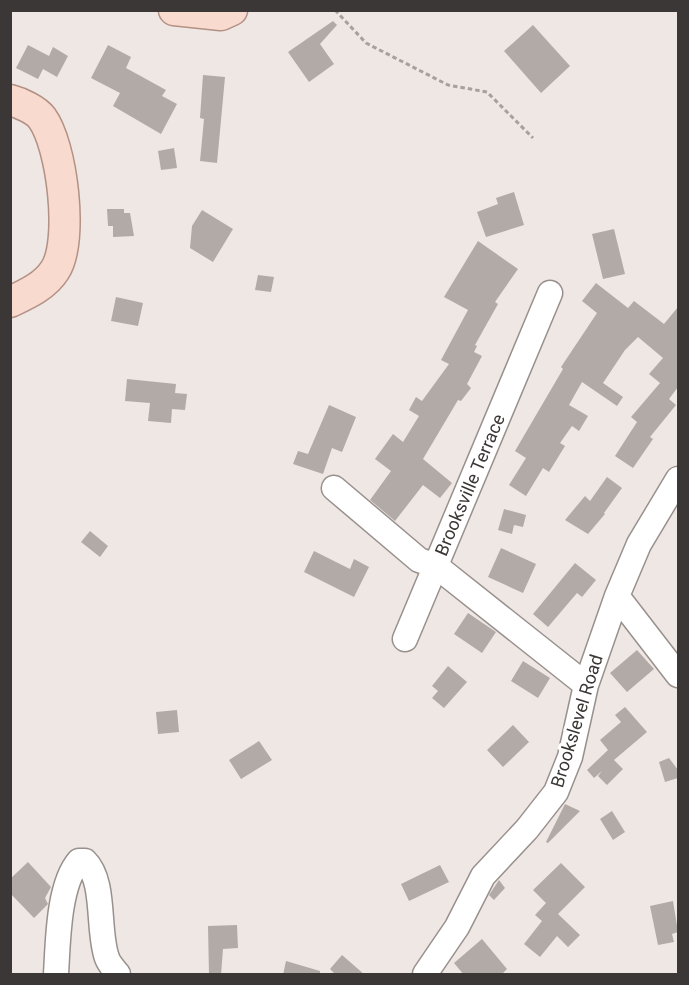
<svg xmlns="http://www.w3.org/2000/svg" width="689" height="985" font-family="Roboto,sans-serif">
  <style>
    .building { fill: #b2aaa7 }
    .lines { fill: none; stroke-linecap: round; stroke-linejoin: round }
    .minor-casing { stroke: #98908d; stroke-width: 27 }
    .major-casing { stroke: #b39185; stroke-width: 33 }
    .path { stroke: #a7a19e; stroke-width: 3; stroke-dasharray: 4.5 3; stroke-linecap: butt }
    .minor { stroke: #fff; stroke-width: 24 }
    .major { stroke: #f8dacf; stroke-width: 30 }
    .labels { text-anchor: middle; stroke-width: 6; stroke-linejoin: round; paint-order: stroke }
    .street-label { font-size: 18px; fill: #3b3736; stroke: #fff }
  </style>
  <rect width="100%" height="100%" fill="#efe7e4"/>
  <!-- building -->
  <path class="building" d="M 333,21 L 337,25 L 320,44 L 334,64 L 309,82 L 288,52 Z
    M 533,25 L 570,66 L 541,93 L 504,51 Z
    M 28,45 L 49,56 L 53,47 L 68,56 L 57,77 L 43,69 L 38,79 L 16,68 Z
    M 108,45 L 131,57 L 126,68 L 166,90 L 162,96 L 177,104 L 161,134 L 113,106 L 120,93 L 91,78 Z
    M 203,75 L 225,77 L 217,163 L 200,161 L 204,119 L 200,118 Z
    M 174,148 L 177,168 L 161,170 L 158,151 Z
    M 514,192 L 524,225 L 486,237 L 477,212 L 498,204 L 496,198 Z
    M 107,209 L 124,209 L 124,213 L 130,213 L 134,236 L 113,237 L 113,226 L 108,226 Z
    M 202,210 L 233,229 L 213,262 L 190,248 L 192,226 Z
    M 614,229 L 625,274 L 603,279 L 592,234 Z
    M 478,241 L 518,269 L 495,302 L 498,304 L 475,345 L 477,346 L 474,352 L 482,356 L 467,384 L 471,388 L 461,401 L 458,400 L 423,459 L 452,483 L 440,498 L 423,485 L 395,521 L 370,500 L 391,471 L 375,459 L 393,434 L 403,442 L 419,416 L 409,410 L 416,397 L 422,401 L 449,364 L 441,360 L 468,310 L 444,297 Z
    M 258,275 L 274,277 L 271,292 L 255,290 Z
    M 596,283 L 628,308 L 634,301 L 664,324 L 678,307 L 678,387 L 669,399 L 676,405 L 650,437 L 653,439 L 633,468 L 615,456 L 637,422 L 631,417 L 660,383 L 649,374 L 663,358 L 638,337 L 625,350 L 603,383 L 623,397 L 617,406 L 582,382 L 569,405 L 588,416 L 579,431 L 572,426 L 560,443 L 565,446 L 549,472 L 543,468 L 526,496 L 509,485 L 526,458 L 515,451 L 563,369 L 561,367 L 597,313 L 582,301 Z
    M 116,297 L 143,303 L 138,326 L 111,321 Z
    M 127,379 L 176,384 L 175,393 L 187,394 L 185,410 L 172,409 L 171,423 L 148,421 L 150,403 L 125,401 Z
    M 329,405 L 356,417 L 342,452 L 332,448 L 323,474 L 293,464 L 298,451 L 308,454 Z
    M 607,477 L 622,488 L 604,513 L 605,514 L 588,534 L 565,520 L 585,496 L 590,501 Z
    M 504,509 L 526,515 L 523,527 L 514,525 L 512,534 L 498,530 Z
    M 90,531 L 108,546 L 100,557 L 81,542 Z
    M 501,548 L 536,564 L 523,593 L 488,577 Z
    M 314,551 L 350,569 L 354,559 L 369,567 L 354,597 L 304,572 Z
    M 575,563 L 596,580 L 582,597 L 577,593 L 548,627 L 533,614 Z
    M 468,613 L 496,632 L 482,653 L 454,634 Z
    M 637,650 L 654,669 L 627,692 L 610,673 Z
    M 523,661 L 550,678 L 538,698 L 511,681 Z
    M 448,666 L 467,682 L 444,708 L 432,698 L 438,691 L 432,686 Z
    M 625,707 L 647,732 L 614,760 L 623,769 L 607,785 L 598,776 L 602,771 L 594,778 L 587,770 L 608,750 L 600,740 L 621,722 L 615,715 Z
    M 177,710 L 179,732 L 158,734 L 156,712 Z
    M 513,725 L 529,742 L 503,767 L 487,750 Z
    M 259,741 L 272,760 L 241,779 L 229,760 Z
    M 669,758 L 678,770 L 678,778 L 665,782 L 659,762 Z
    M 565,804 L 580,811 L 548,843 L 546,842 Z
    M 612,811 L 625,832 L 613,840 L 600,819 Z
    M 28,862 L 51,887 L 45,898 L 48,904 L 34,918 L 10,893 L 10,879 Z
    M 561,863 L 585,887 L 558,914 L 580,935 L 568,947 L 557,936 L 540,957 L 524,944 L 542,921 L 535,915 L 546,903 L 533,890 Z
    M 440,865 L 449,882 L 409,901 L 401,884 Z
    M 499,880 L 505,888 L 494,900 L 489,895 Z
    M 673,901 L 678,932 L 672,934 L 674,942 L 658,945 L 650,906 Z
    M 237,925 L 238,948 L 223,949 L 221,975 L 209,975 L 208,926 Z
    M 482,939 L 507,969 L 501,975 L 464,975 L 454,963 Z
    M 342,955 L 365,975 L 336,975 L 330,969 Z
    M 286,961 L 320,971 L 320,975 L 283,975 Z"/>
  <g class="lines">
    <defs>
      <path id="minor" d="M 334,488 L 419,560 L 436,566 L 586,685
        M 617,596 L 678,675
        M 405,639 L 550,293
        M 56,974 C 58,943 58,885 79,861 L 85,861 C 106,881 97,931 107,958 C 109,964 114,969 118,974
        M 425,974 L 457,927 L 483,876 L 527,829 L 556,792 L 570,757 L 586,685 L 617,596 L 639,544 L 678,479"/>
      <path id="major" d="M 174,10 L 221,15 L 232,10
        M 10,100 C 21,103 36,110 42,118 C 62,145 74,241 55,270 C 45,286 27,294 10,302"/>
    </defs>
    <!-- minor casing -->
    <use href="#minor" class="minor-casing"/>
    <!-- major casing -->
    <use href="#major" class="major-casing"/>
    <!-- path -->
    <path class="path" d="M 335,10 L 366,43 L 448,85 L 487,92 L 533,138"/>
    <!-- minor -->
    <use href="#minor" class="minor"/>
    <!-- major -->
    <use href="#major" class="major"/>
  </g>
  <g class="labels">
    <!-- street labels -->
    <g class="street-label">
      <text transform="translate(470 485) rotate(-67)" y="6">Brooksville Terrace</text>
      <text transform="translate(577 721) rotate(-73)" y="6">Brookslevel Road</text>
    </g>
  </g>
  <!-- border -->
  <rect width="689" height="985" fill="none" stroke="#3b3736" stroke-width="24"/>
</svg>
